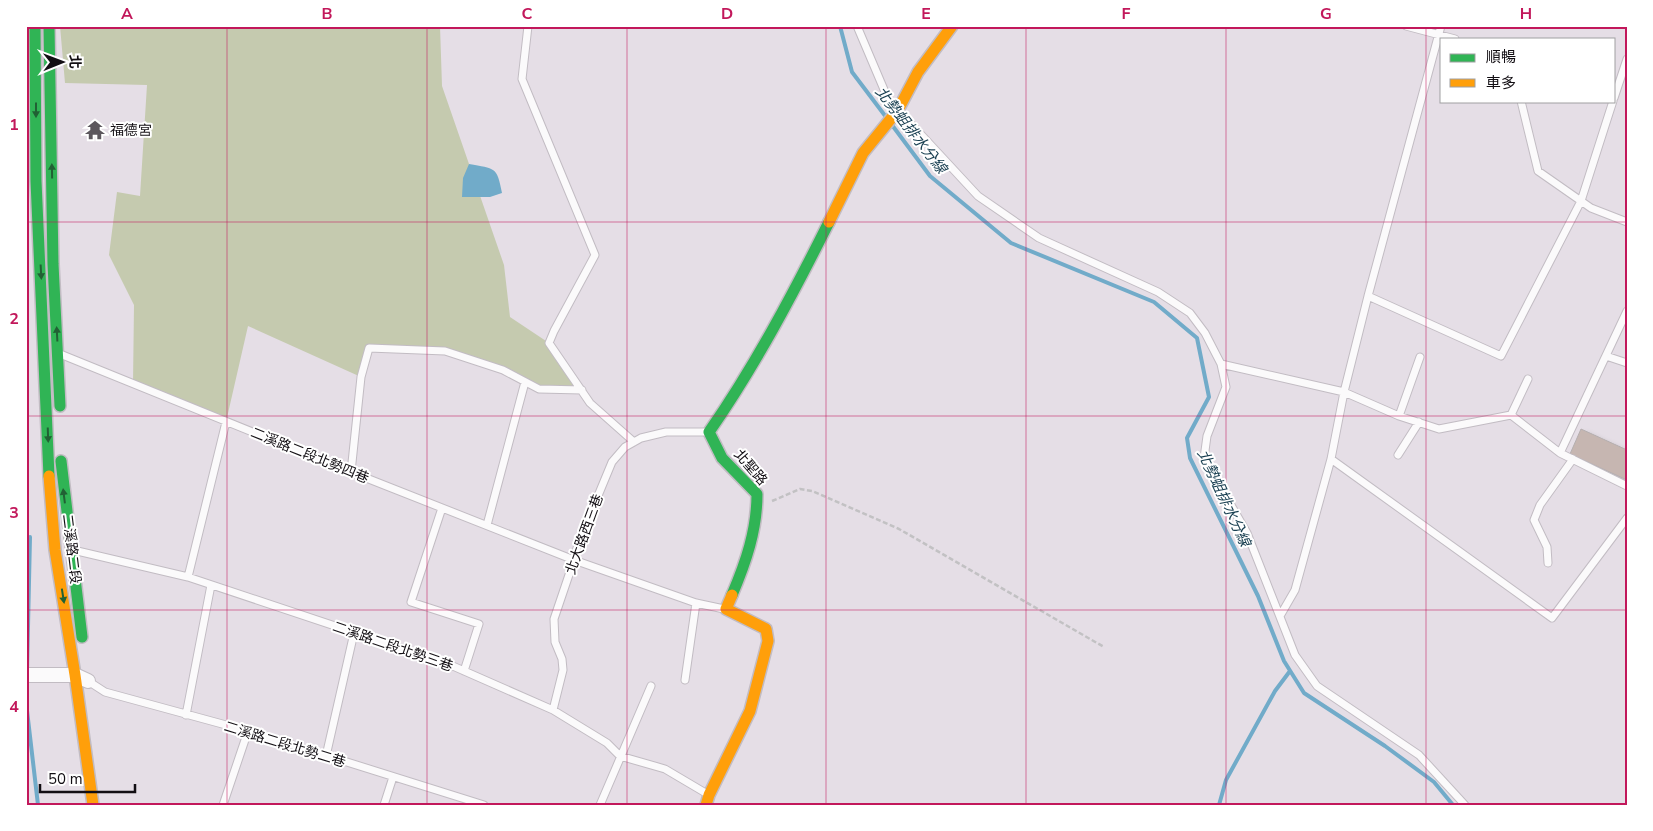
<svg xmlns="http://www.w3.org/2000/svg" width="1653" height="831" font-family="'Nunito Sans','Noto Sans TC',sans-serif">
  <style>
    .green { fill: #c5caaf }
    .water { fill: #71abc9 }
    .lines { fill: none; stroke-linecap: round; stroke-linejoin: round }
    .stream { stroke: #71abc9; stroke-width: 4 }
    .building { fill: #c6b6b1; stroke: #b4aeaf; filter: url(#shadow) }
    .lane-casing { stroke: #c2bcc3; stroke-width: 9 }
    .street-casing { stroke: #c2bcc3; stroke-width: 16 }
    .fast-casing { stroke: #c2bcc3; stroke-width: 14 }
    .slow-casing { stroke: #c2bcc3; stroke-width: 14 }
    .path { stroke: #c2c1c3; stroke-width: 2.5; stroke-dasharray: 5 2.5; stroke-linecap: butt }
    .lane { stroke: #fbfafb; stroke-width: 7 }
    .street { stroke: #fbfafb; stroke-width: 14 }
    .fast { stroke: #30b455; stroke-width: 11 }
    .slow { stroke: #ff9f0a; stroke-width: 11 }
    .oneway { fill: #216134 }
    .grid { fill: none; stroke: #c2185b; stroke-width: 1; stroke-opacity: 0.55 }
    .labels { text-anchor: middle; stroke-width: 4; stroke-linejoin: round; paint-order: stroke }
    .poi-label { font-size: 14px; fill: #120e13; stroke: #fff; text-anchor: start }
    .street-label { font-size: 14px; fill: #120e13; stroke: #fff }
    .water-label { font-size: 15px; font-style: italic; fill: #183e50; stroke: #fff }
    .neatline { fill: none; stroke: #c2185b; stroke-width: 2 }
    .grid-label { font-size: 16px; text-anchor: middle; font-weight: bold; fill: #c2185b }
  </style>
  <defs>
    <filter id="shadow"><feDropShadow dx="4.5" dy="4.5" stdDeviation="2.5" flood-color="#0004"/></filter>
  </defs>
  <rect width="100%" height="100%" fill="#e5dee6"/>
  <!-- green -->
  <path class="green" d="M 60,26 L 440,26 L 442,86 L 504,265 L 510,317 L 549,343 L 582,390 L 539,389 L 503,370 L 445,351 L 369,349 L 361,377 L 248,326 L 226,422 L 133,384 L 134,305 L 109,255 L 117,192 L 140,196 L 147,85 L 65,83 Z"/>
  <!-- water -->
  <path class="water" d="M 469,164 C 495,169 497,166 502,193 L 490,197 L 462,197 L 463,178 Z"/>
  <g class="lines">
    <!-- stream -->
    <path class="stream" d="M 840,26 L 852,72 L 886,117
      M 892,125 L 930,176 L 1011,243 L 1154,302 L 1197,338 L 1209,397 L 1187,438 L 1190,458 L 1258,596 L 1284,661 L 1304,693 L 1385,746 L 1434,782 L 1453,805
      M 27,671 L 30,537
      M 26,701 L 27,678
      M 26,702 L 38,805
      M 1219,805 L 1226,780 L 1275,691 L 1290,671"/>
  </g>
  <!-- building -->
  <path class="building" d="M 1581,429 L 1627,450 L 1627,480 L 1570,454 Z"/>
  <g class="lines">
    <defs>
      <path id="lane" d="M 528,26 L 522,79 L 595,255 L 554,331 L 549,343 L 590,403 L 634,442
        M 857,26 L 888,99 L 978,196 L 1039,238 L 1158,292 L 1190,313 L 1205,333 L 1221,364 L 1226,387 L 1207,436 L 1204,458 L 1247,533 L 1295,655 L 1317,686 L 1419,755 L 1465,805
        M 1406,26 L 1455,39
        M 1614,98 L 1627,59
        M 1521,101 L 1538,171 L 1591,208 L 1627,222
        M 1368,296 L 1441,26
        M 60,354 L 351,472 L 574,560 L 696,603 L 724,609
        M 1606,356 L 1627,363
        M 1221,364 L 1344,392 L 1399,416 L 1439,429 L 1511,415 L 1560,453 L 1627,486
        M 1511,415 L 1528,379
        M 1399,416 L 1420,357
        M 1560,453 L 1627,311
        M 1398,455 L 1419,422
        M 1331,459 L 1552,618 L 1627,518
        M 351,472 L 361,377 L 369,348 L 445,351 L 503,370 L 539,389 L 582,390
        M 442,508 L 411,602 L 479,624 L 464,671
        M 487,525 L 525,382
        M 73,550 L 188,577 L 446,663 L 553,710 L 607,743 L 620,756 L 665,769 L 709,795
        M 1548,563 L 1547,547 L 1534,520 L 1540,505 L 1573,459
        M 188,577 L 226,422
        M 1280,616 L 1295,590 L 1331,459 L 1344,392 L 1368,296 L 1501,356 L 1581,201 L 1613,101
        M 685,680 L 696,603
        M 88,681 L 105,692 L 248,731 L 484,805
        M 553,710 L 563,670 L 562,659 L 555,642 L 554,619 L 574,560 L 578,544 L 612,462 L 625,447 L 641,438 L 666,432 L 708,432
        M 186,715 L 211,585
        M 326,756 L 354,633
        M 223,805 L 248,731
        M 384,805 L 393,777
        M 600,805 L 651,686"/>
      <path id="street" d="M 26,675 L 75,675 L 88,681"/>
      <path id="fast" d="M 35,26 L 36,181 L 49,476
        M 49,26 L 53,264 L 60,406
        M 61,461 L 82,637
        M 732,595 C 746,562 757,530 757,494 L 722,458 L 709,432 C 755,366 793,294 829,222"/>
      <path id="slow" d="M 829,222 L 863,153 L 898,110 L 918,72 L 952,26
        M 49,476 L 55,550 L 75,675 L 93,805
        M 706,805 L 709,795 L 750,711 L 768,641 L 766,629 L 726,609 L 732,595"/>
    </defs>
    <!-- lane casing -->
    <use href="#lane" class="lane-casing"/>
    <!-- street casing -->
    <use href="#street" class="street-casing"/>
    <!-- fast casing -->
    <use href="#fast" class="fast-casing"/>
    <!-- slow casing -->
    <use href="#slow" class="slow-casing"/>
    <!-- path -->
    <path class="path" d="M 772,501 L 800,489 L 812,491 L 899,529 L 1104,647"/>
    <!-- lane -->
    <use href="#lane" class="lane"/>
    <!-- street -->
    <use href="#street" class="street"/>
    <!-- fast -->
    <use href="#fast" class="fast"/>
    <!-- slow -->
    <use href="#slow" class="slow"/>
  </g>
  <!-- one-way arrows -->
  <defs><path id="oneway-solid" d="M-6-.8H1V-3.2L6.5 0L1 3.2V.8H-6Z" transform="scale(1.25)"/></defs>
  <g class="oneway">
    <use href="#oneway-solid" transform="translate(36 110) rotate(90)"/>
    <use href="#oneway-solid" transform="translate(52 171) rotate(-91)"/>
    <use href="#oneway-solid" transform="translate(41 272) rotate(87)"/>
    <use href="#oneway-solid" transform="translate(57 334) rotate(-93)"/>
    <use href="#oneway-solid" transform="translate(48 435) rotate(88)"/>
    <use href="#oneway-solid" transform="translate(64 496) rotate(-97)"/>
    <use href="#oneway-solid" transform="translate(63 596) rotate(81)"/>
  </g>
  <!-- grid -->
  <path class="grid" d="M 227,26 L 227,805M 427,26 L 427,805M 627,26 L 627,805M 826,26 L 826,805M 1026,26 L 1026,805M 1226,26 L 1226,805M 1426,26 L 1426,805M 26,222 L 1627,222M 26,416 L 1627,416M 26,610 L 1627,610"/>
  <!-- icons -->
  <defs>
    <symbol id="temple-bare" viewBox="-9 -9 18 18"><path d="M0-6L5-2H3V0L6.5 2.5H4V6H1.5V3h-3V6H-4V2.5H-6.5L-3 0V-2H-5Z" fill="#5c575d" stroke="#fff" stroke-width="2.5" paint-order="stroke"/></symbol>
  </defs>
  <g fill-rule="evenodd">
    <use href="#temple-bare" x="81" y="116" width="28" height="28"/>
  </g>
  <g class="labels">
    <!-- poi labels -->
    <g class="poi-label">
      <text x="110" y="135">福德宮</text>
    </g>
    <!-- street labels -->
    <g class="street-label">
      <text transform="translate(310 455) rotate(22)" y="5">二溪路二段北勢四巷</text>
      <text transform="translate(751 467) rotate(49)" y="5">北聖路</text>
      <text transform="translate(584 534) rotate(-70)" y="5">北大路西三巷</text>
      <text transform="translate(72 549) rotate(83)" y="5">二溪路二段</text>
      <text transform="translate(393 646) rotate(19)" y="5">二溪路二段北勢三巷</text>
      <text transform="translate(285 744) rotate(17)" y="5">二溪路二段北勢二巷</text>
    </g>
    <!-- water labels -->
    <g class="water-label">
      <text transform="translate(911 130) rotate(52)" y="5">北勢蛆排水分線</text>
      <text transform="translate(1224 498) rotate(65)" y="5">北勢蛆排水分線</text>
    </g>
  </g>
  <!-- border -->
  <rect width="1653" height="831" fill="none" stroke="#ffffff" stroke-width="55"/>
  <!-- legend -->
  <rect x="1440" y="38" width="175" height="65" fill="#ffffff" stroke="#a09fa1"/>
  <rect x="1450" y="54" width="25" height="8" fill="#30b455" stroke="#a09fa1"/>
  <text x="1486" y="62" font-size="15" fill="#120e13">順暢</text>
  <rect x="1450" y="79" width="25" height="8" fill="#ff9f0a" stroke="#a09fa1"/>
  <text x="1486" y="88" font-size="15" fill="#120e13">車多</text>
  <!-- north arrow -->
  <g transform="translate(62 62) rotate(89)" stroke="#ffffff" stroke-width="4" paint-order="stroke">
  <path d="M0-4L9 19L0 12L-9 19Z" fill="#120e13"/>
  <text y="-8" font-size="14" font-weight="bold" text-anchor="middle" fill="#120e13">北</text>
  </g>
  <!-- scale -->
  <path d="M40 784v8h95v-8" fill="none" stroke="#120e13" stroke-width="2.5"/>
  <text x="48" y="784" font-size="15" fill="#120e13" stroke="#ffffff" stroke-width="4" paint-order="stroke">50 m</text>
  <rect x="28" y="28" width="1598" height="776" class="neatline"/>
  <g class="grid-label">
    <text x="127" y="19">A</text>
    <text x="327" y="19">B</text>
    <text x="527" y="19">C</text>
    <text x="727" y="19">D</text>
    <text x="926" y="19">E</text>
    <text x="1126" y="19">F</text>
    <text x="1326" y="19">G</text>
    <text x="1526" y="19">H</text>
    <text x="14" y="130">1</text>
    <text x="14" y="324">2</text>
    <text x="14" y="518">3</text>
    <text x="14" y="712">4</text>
  </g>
</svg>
